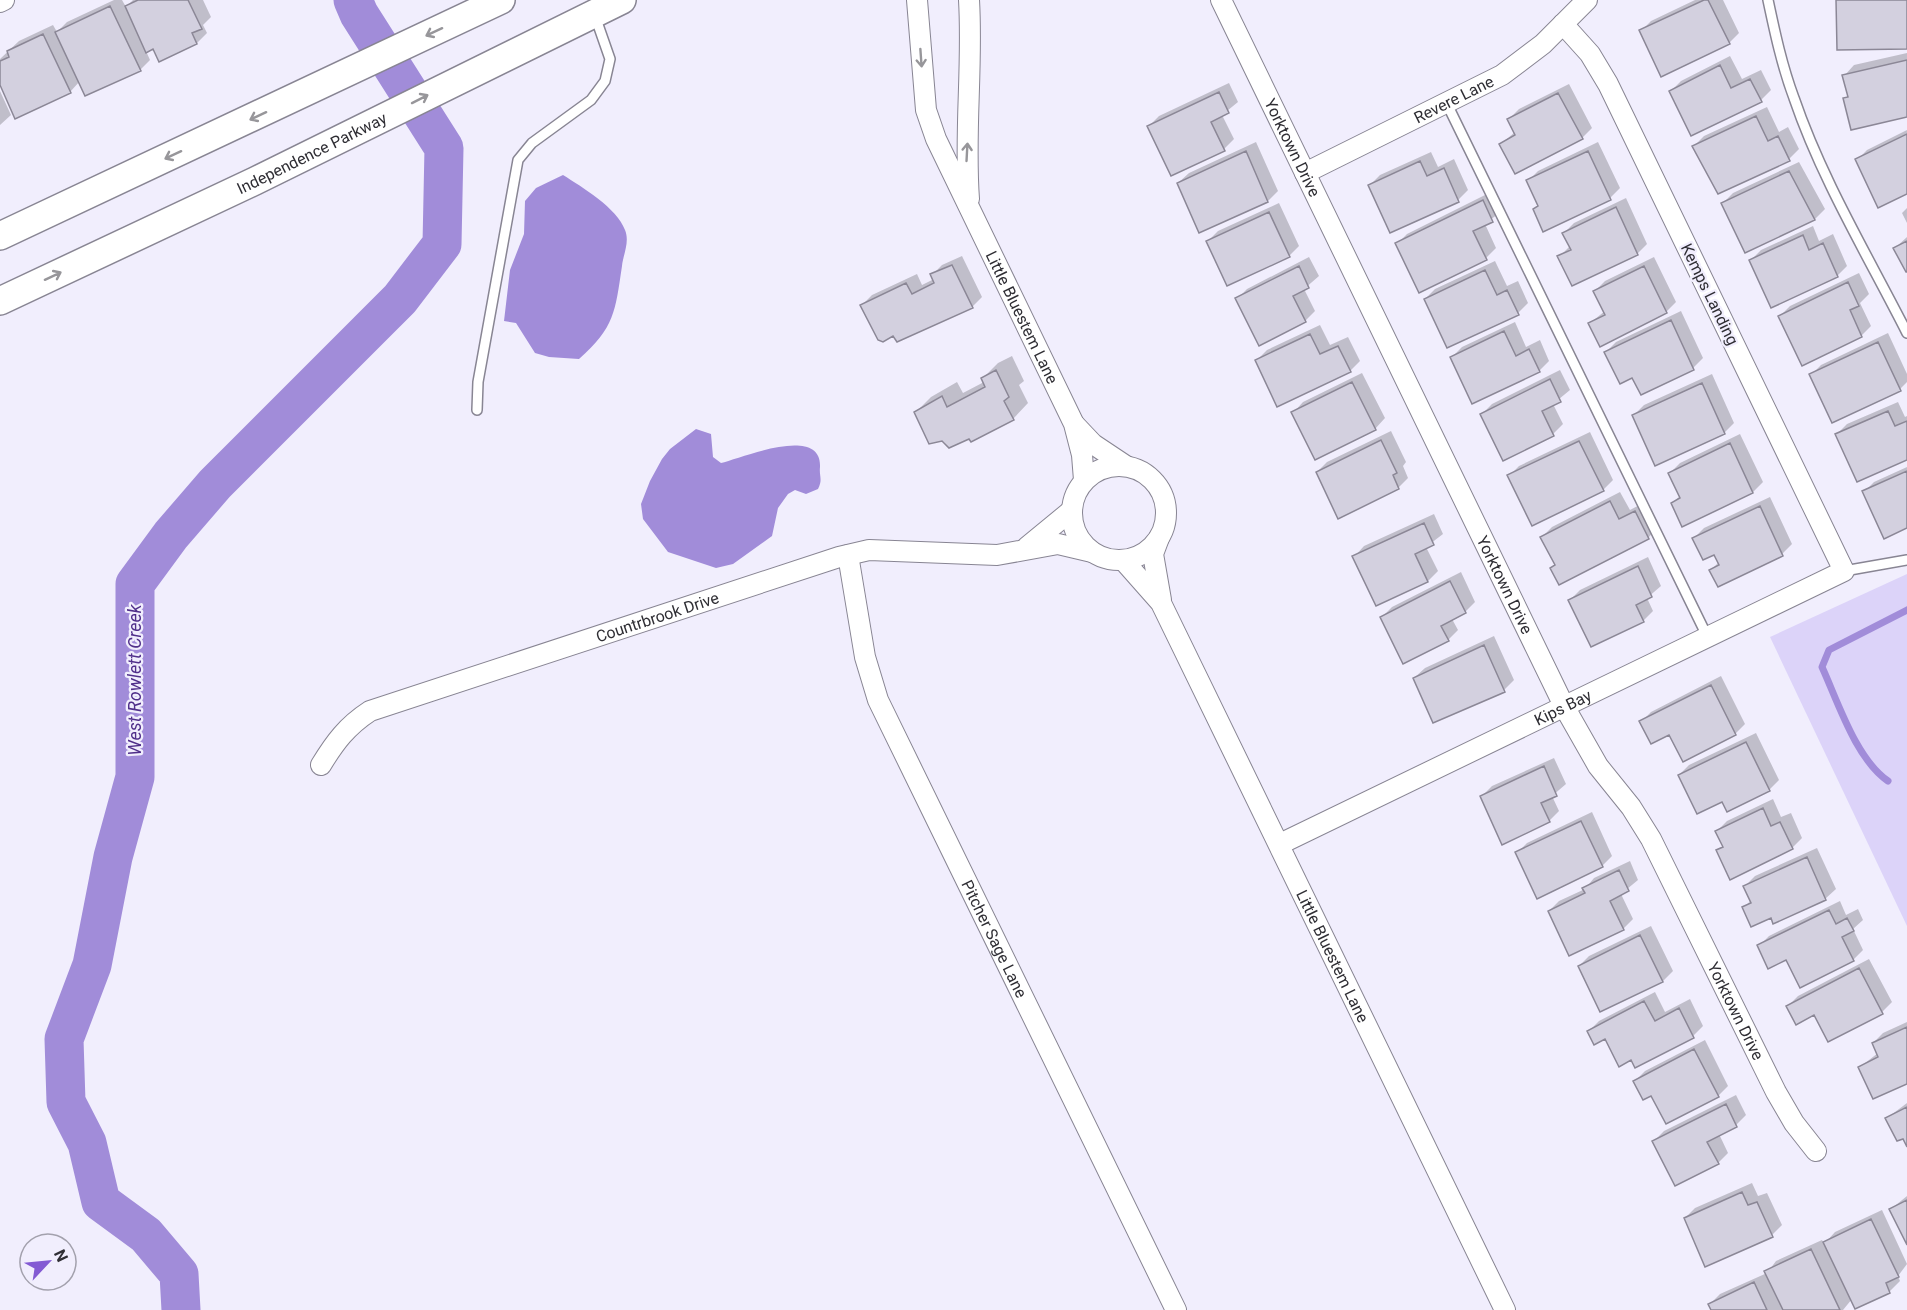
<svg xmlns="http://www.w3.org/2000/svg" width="1907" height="1310" font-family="Roboto,sans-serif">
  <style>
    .green { fill: #dcd3f9 }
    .water { fill: #a18cd9 }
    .shadow { fill: #0003 }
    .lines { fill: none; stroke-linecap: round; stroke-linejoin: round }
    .stream { stroke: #a18cd9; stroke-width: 7 }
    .river { stroke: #a18cd9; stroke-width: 39 }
    .building { fill: #d3d0df; stroke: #8b8796; stroke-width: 1.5 }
    .service-casing { stroke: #888593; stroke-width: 12 }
    .minor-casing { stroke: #888593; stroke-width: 22 }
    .secondary-casing { stroke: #888593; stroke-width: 30 }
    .service { stroke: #fff; stroke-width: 9 }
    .minor { stroke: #fff; stroke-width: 20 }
    .secondary { stroke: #fff; stroke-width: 27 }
    .oneway { stroke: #97969a }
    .labels { text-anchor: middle; stroke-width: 4.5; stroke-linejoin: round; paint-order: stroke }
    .street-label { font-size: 16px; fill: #2f2e34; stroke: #f1eefd }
    .water-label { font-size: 18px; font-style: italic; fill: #502f8a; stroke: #f1eefd }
  </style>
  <rect width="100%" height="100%" fill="#f1eefd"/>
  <!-- green -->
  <path class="green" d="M 1907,574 L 1907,926 L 1770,637 Z"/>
  <!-- water -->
  <path class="water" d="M 563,175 C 582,187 617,208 625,230 C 630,242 623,255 622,266 C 615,312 615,327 579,359 L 549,357 L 535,353 L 516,323 L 504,321 L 510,270 L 524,234 L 525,201 L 536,188 Z
    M 696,429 L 711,434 L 713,457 L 721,463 C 741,458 822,424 820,467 C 819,477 823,479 818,489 L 806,494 L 795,490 L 788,494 L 778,508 L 772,536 L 733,564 L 716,568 L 668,552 L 643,519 L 641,504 L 650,481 L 662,459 L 670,449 Z"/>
  <!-- shadow -->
  <path class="shadow" d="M 114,0 L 122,0 L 126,7 L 133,0 L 203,0 L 211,17 L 203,25 L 207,33 L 197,43 L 160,60 L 154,47 L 146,51 L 150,60 L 140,70 L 80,81 L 70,92 L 0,82 L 0,59 L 19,41 L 53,25 L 57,32 L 67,22 Z
    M 1695,0 L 1723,0 L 1739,33 L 1729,43 L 1641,31 L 1651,21 Z
    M 1907,53 L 1907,115 L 1845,99 L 1849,95 L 1844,76 L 1854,65 Z
    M 1730,56 L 1742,79 L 1761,70 L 1771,90 L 1761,100 L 1671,91 L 1681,81 Z
    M 1229,83 L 1238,102 L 1222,115 L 1234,139 L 1224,149 L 1149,126 L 1159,116 Z
    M 1569,84 L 1592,128 L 1582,138 L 1501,144 L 1515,132 L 1509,119 L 1519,109 Z
    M 0,91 L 11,115 L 0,125 Z
    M 1767,107 L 1779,132 L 1788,127 L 1799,149 L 1789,159 L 1694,146 L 1704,136 Z
    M 1907,130 L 1907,192 L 1857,160 L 1867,150 Z
    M 1256,142 L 1278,191 L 1268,201 L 1200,231 L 1178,183 L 1189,173 Z
    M 1598,142 L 1620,188 L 1610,198 L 1534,209 L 1539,205 L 1528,181 L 1538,171 Z
    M 1431,152 L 1438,167 L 1454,159 L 1468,190 L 1458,200 L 1391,231 L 1370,185 L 1380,175 Z
    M 1799,162 L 1825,209 L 1815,219 L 1746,251 L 1723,203 L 1733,193 Z
    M 1493,191 L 1503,210 L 1485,224 L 1496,248 L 1486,258 L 1397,244 L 1407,234 Z
    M 1626,198 L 1647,244 L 1637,254 L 1559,257 L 1570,246 L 1564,233 L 1574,223 Z
    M 1279,203 L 1299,246 L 1289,256 L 1208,241 L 1218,231 Z
    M 1907,208 L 1907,223 L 1902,213 Z
    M 1813,226 L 1819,241 L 1833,234 L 1847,266 L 1837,276 L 1751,260 L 1761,250 Z
    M 1907,237 L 1907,270 L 1895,248 Z
    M 962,256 L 982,297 L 972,307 L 862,305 L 872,295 L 917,274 L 922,285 L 934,279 L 932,275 L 942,265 Z
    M 1309,257 L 1319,276 L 1304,289 L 1315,311 L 1305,321 L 1237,299 L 1247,289 Z
    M 1654,257 L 1676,302 L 1666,312 L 1590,323 L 1605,311 L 1595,291 L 1605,281 Z
    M 1495,261 L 1507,286 L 1518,281 L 1528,303 L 1518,313 L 1425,299 L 1435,289 Z
    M 1859,273 L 1869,294 L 1860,303 L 1871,326 L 1861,336 L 1780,316 L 1790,306 Z
    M 1681,311 L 1703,358 L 1693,368 L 1642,393 L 1633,376 L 1606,352 L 1616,342 Z
    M 1515,322 L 1526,347 L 1540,340 L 1549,361 L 1539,371 L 1452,357 L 1462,347 Z
    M 1320,325 L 1330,345 L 1348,337 L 1360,361 L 1350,371 L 1257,360 L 1267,350 Z
    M 1888,333 L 1907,374 L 1907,382 L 1900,389 L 1811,375 L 1821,365 Z
    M 1012,356 L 1024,381 L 1019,385 L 1028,403 L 1013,419 L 916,412 L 931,397 L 957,382 L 963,393 L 984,382 L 983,378 L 998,363 Z
    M 1560,370 L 1570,390 L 1553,404 L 1563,424 L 1553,434 L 1482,414 L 1492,404 Z
    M 1362,373 L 1385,418 L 1375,429 L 1293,413 L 1303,402 Z
    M 1712,374 L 1734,423 L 1724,433 L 1634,415 L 1644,405 Z
    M 1898,402 L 1905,417 L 1907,416 L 1907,458 L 1837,434 L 1847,424 Z
    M 1391,431 L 1406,462 L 1403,466 L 1408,478 L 1398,488 L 1317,472 L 1327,462 Z
    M 1590,432 L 1613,480 L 1603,490 L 1509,476 L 1519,466 Z
    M 1740,434 L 1763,482 L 1753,492 L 1683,525 L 1672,503 L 1681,495 L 1670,473 L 1680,463 Z
    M 1907,467 L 1907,527 L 1864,492 L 1874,482 Z
    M 1620,492 L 1630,510 L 1645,502 L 1658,527 L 1648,538 L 1556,564 L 1542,537 L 1552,527 Z
    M 1770,497 L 1792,544 L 1782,554 L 1718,585 L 1711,570 L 1719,562 L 1715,553 L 1694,538 L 1704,528 Z
    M 1434,514 L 1443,534 L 1426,547 L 1438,571 L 1428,581 L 1376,604 L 1354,557 L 1364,546 Z
    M 1648,557 L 1661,586 L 1647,598 L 1653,611 L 1643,621 L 1570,600 L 1580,590 Z
    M 1461,572 L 1475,602 L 1465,612 L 1452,619 L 1458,630 L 1448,640 L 1382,617 L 1392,607 Z
    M 1494,636 L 1514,680 L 1504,690 L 1434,721 L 1414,678 L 1425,668 Z
    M 1721,676 L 1745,724 L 1735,734 L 1670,733 L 1641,722 L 1651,712 Z
    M 1756,733 L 1779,780 L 1769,790 L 1723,800 L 1679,775 L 1689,765 Z
    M 1554,758 L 1566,784 L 1552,796 L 1559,811 L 1549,821 L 1482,796 L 1492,786 Z
    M 1773,799 L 1781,817 L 1791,813 L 1802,838 L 1792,848 L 1718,851 L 1723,845 L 1717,831 L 1727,821 Z
    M 1592,812 L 1612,856 L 1602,866 L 1517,853 L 1527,843 Z
    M 1817,848 L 1836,889 L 1825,899 L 1774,922 L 1772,916 L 1744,908 L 1751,900 L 1745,886 L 1755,876 Z
    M 1630,861 L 1638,880 L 1621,894 L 1633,919 L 1623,929 L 1570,954 L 1549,911 L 1559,901 L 1585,889 L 1594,878 Z
    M 1840,901 L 1846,915 L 1858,909 L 1863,920 L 1853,929 L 1863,950 L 1853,960 L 1787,958 L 1759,946 L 1769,936 Z
    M 1651,926 L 1673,971 L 1663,981 L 1601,1010 L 1579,966 L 1589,956 Z
    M 1869,959 L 1892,1002 L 1882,1012 L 1815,1013 L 1788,1006 L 1798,996 Z
    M 1655,992 L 1665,1012 L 1690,999 L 1703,1026 L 1693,1036 L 1636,1066 L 1632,1058 L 1606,1037 L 1589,1031 L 1599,1021 Z
    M 1907,1022 L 1907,1082 L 1860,1067 L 1878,1053 L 1873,1043 L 1883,1033 Z
    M 1705,1040 L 1728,1086 L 1718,1096 L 1652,1094 L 1635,1081 L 1645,1071 Z
    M 1736,1095 L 1746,1115 L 1736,1125 L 1719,1134 L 1728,1153 L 1718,1163 L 1654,1141 L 1664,1131 Z
    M 1907,1103 L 1907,1144 L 1887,1118 Z
    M 1752,1183 L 1758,1196 L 1767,1193 L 1782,1225 L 1772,1235 L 1685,1218 L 1695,1208 Z
    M 1907,1196 L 1907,1241 L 1891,1209 Z
    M 1882,1210 L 1907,1264 L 1898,1276 L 1900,1281 L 1890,1291 L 1856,1307 L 1852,1299 L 1843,1310 L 1713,1310 L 1710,1304 L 1720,1294 L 1767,1273 L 1776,1261 L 1822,1240 L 1824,1244 L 1835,1232 Z"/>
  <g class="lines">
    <!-- stream -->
    <path class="stream" d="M 1888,781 C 1856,759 1838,702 1822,667 L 1829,650 L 1907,610"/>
    <!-- river -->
    <path class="river" d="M 181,1310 L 179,1274 L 146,1235 L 101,1202 L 87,1143 L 66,1102 L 64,1039 L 92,965 L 113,857 L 135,777 L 135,584 L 171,535 L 215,484 L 400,299 L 442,244 L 444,148 L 359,14 L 353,0"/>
  </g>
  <!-- building -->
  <path class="building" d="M 138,0 L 188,0 L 202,29 L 192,33 L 197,44 L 159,62 L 153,49 L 146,53 L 125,6 Z
    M 1704,0 L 1708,0 L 1730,44 L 1661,77 L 1639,30 Z
    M 1836,0 L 1907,0 L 1907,49 L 1837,50 Z
    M 110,6 L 141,71 L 85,96 L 55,32 Z
    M 43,34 L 71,93 L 15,119 L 0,85 L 0,61 L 9,57 L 7,51 Z
    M 1907,60 L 1907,117 L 1851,130 L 1843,98 L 1848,97 L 1842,75 Z
    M 1720,65 L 1731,88 L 1750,79 L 1762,102 L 1691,136 L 1669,91 Z
    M 1219,92 L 1229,113 L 1211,122 L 1225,151 L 1171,176 L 1147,126 Z
    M 1558,93 L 1583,139 L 1515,174 L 1499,144 L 1515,135 L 1507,119 Z
    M 1756,116 L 1768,141 L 1778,136 L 1790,161 L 1718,194 L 1692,146 Z
    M 1907,134 L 1907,194 L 1878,208 L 1855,159 Z
    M 1246,151 L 1268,202 L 1199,233 L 1177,183 Z
    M 1588,151 L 1611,200 L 1543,232 L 1533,209 L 1538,206 L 1526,180 Z
    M 1420,161 L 1427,176 L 1444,168 L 1459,202 L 1390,233 L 1368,185 Z
    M 1789,171 L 1815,220 L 1745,253 L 1721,203 Z
    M 1483,200 L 1493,222 L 1473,231 L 1487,260 L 1419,293 L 1395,243 Z
    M 1616,207 L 1638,255 L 1572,286 L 1557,256 L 1571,250 L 1562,233 Z
    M 1269,212 L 1290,257 L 1227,286 L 1206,241 Z
    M 1803,235 L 1809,250 L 1823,243 L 1838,277 L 1771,308 L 1749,260 Z
    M 1907,241 L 1907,272 L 1906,272 L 1893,248 Z
    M 952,265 L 973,308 L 897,342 L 893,336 L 883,342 L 878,340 L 860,305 L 906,283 L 912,294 L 934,283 L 930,274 Z
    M 1299,266 L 1309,288 L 1293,296 L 1306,322 L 1259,346 L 1235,298 Z
    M 1644,266 L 1667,313 L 1600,347 L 1588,323 L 1605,315 L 1593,291 Z
    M 1485,270 L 1497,295 L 1507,290 L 1519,315 L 1447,348 L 1424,299 Z
    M 1848,282 L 1859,306 L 1850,310 L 1862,337 L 1802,366 L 1778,316 Z
    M 1671,320 L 1694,370 L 1641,395 L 1632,378 L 1620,384 L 1604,352 Z
    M 1504,331 L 1516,356 L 1529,349 L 1540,372 L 1472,404 L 1450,357 Z
    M 1310,334 L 1320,354 L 1338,346 L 1351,372 L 1277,407 L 1255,360 Z
    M 1878,342 L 1901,391 L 1832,423 L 1809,374 Z
    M 996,370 L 1009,397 L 1004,401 L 1014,420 L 971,442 L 969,439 L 949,448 L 942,441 L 929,444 L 914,412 L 942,396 L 947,407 L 985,387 L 981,378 Z
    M 1550,379 L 1561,402 L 1542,411 L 1554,436 L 1503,461 L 1480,414 Z
    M 1352,382 L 1376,430 L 1315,460 L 1291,412 Z
    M 1702,383 L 1725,434 L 1655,466 L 1632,415 Z
    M 1888,411 L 1895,426 L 1907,421 L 1907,460 L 1857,482 L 1835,434 Z
    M 1381,440 L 1397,473 L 1393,475 L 1399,489 L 1338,519 L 1316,472 Z
    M 1579,441 L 1604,491 L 1532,526 L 1507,475 Z
    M 1730,443 L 1753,493 L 1682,527 L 1671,503 L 1680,498 L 1668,473 Z
    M 1907,471 L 1907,528 L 1884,539 L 1862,491 Z
    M 1610,501 L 1619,519 L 1635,511 L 1649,539 L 1559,585 L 1550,568 L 1555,565 L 1540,537 Z
    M 1760,506 L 1783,556 L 1718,587 L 1709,570 L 1719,565 L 1714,555 L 1703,560 L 1692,538 Z
    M 1424,523 L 1434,545 L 1415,554 L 1428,582 L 1376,606 L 1352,556 Z
    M 1638,566 L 1652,597 L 1636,605 L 1644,622 L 1591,647 L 1568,600 Z
    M 1450,581 L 1466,613 L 1441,626 L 1449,641 L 1403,664 L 1380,617 Z
    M 1484,645 L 1505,692 L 1433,723 L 1413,678 Z
    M 1711,685 L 1736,735 L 1683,762 L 1669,735 L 1651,744 L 1639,721 Z
    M 1746,742 L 1770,791 L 1727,812 L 1722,802 L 1697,814 L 1678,775 Z
    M 1544,766 L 1557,796 L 1541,803 L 1550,822 L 1502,845 L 1480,796 Z
    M 1763,808 L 1771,826 L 1780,822 L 1793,849 L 1730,880 L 1716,850 L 1723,847 L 1715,831 Z
    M 1581,821 L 1603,867 L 1537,899 L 1515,852 Z
    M 1807,857 L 1826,900 L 1773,924 L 1771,918 L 1751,927 L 1742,907 L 1751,903 L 1743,886 Z
    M 1619,870 L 1629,891 L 1610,901 L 1624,930 L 1569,956 L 1548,911 L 1585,893 L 1582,888 Z
    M 1829,910 L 1836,924 L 1847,918 L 1854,931 L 1842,937 L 1854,961 L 1800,988 L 1786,960 L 1768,969 L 1757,945 Z
    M 1640,935 L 1663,982 L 1600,1012 L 1578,966 Z
    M 1859,968 L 1883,1014 L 1828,1042 L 1814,1015 L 1796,1025 L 1786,1006 Z
    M 1644,1001 L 1655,1021 L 1679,1008 L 1694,1038 L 1635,1068 L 1631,1060 L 1619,1067 L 1605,1039 L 1594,1045 L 1587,1031 Z
    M 1907,1027 L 1907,1084 L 1873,1099 L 1858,1067 L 1878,1057 L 1872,1043 Z
    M 1694,1049 L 1719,1097 L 1666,1124 L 1651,1096 L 1643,1100 L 1633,1081 Z
    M 1726,1104 L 1737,1127 L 1707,1142 L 1719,1164 L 1675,1186 L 1652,1141 Z
    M 1907,1107 L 1907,1147 L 1903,1139 L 1897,1141 L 1885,1118 Z
    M 1742,1192 L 1748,1205 L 1757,1202 L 1773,1237 L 1705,1267 L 1684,1218 Z
    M 1907,1200 L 1907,1245 L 1889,1209 Z
    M 1871,1219 L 1899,1277 L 1886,1283 L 1890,1293 L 1855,1309 L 1823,1242 Z
    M 1811,1249 L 1840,1310 L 1783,1310 L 1764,1271 Z
    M 1754,1282 L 1767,1310 L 1711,1310 L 1708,1304 Z"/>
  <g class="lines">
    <defs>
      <path id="service" d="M 1768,0 C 1775,33 1782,66 1794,98 C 1822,180 1868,256 1907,333
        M 1447,104 L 1708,638
        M 477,410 L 478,382 L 518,160 L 532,143 L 591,100 L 605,81 L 610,59 L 595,16
        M 1844,571 L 1907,560"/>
      <g id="minor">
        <path id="s1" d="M 917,0 L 926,110 L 936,139 L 1074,424 L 1082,455 L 1084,480"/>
        <path id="s2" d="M 1221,0 L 1565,708 L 1598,766 L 1631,807 L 1651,839 L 1776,1092 L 1794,1123 L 1816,1151"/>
        <path d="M 0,2 L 4,0"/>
        <path id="s3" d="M 1305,173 L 1502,75 L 1543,44 L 1587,0"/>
        <path d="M 969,199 C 964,133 973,66 969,0"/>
        <path d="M 1075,425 L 1093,444 L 1126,466"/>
        <circle cx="1119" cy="513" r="47"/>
        <path d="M 1159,538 L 1153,554 L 1161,600"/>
        <path d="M 1027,547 L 1072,510"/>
        <path id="s4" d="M 848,555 L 865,657 L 878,700 L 1176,1310"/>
        <path id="s5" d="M 1123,560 L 1161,603 L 1505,1310"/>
        <path id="s6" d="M 321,765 C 335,742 347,726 370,711 L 839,557 L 869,550 L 997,555 L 1058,544 L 1092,552"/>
        <path id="s7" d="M 1280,844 L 1844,571 L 1608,84 L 1590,54 L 1563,24"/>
      </g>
      <g id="secondary">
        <path d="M 0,236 L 501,0"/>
        <path id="s8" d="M 0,301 L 255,181 L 622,0"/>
      </g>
    </defs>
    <!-- service casing -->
    <use href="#service" class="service-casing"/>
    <!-- minor casing -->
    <use href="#minor" class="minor-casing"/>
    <!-- secondary casing -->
    <use href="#secondary" class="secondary-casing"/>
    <!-- service -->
    <use href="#service" class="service"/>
    <!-- minor -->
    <use href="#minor" class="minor"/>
    <!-- secondary -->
    <use href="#secondary" class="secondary"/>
  </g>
  <!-- one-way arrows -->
  <defs><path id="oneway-shaft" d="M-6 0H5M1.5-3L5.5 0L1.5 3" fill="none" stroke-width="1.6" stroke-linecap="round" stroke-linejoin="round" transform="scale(1.5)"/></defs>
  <g class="oneway">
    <use href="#oneway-shaft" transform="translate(434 32) rotate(155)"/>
    <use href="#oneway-shaft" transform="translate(921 58) rotate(86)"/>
    <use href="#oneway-shaft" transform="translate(420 99) rotate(-27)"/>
    <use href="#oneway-shaft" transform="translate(258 116) rotate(155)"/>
    <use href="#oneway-shaft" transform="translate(967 152) rotate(-87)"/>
    <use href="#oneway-shaft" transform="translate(173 155) rotate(155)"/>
    <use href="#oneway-shaft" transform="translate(53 276) rotate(-25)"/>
  </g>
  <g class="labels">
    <!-- street labels -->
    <g class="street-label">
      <text dy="6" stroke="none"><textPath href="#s3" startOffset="166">Revere Lane</textPath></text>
      <text dy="6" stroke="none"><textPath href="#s2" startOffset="164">Yorktown Drive</textPath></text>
      <text dy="6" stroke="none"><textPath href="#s8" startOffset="345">Independence Parkway</textPath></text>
      <text transform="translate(1710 294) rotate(64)" y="6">Kemps Landing</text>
      <text dy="6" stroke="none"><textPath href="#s1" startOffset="339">Little Bluestem Lane</textPath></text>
      <text dy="6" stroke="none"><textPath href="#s2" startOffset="650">Yorktown Drive</textPath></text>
      <text dy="6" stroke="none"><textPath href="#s6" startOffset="376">Countrbrook Drive</textPath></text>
      <text dy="6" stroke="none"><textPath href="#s7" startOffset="314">Kips Bay</textPath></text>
      <text dy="6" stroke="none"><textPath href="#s4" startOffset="414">Pitcher Sage Lane</textPath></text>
      <text dy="6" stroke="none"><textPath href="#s5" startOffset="450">Little Bluestem Lane</textPath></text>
      <text dy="6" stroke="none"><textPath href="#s2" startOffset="1136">Yorktown Drive</textPath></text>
    </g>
    <!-- water labels -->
    <g class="water-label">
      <text transform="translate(135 680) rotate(-90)" y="6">West Rowlett Creek</text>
    </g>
  </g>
  <!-- north arrow -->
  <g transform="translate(48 1262) rotate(64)"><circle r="28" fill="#f1eefd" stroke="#a3a1ad" stroke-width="1.5"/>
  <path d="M0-4.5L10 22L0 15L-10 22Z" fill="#835ad3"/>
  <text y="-9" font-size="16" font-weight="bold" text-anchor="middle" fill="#2f2e34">N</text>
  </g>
</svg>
